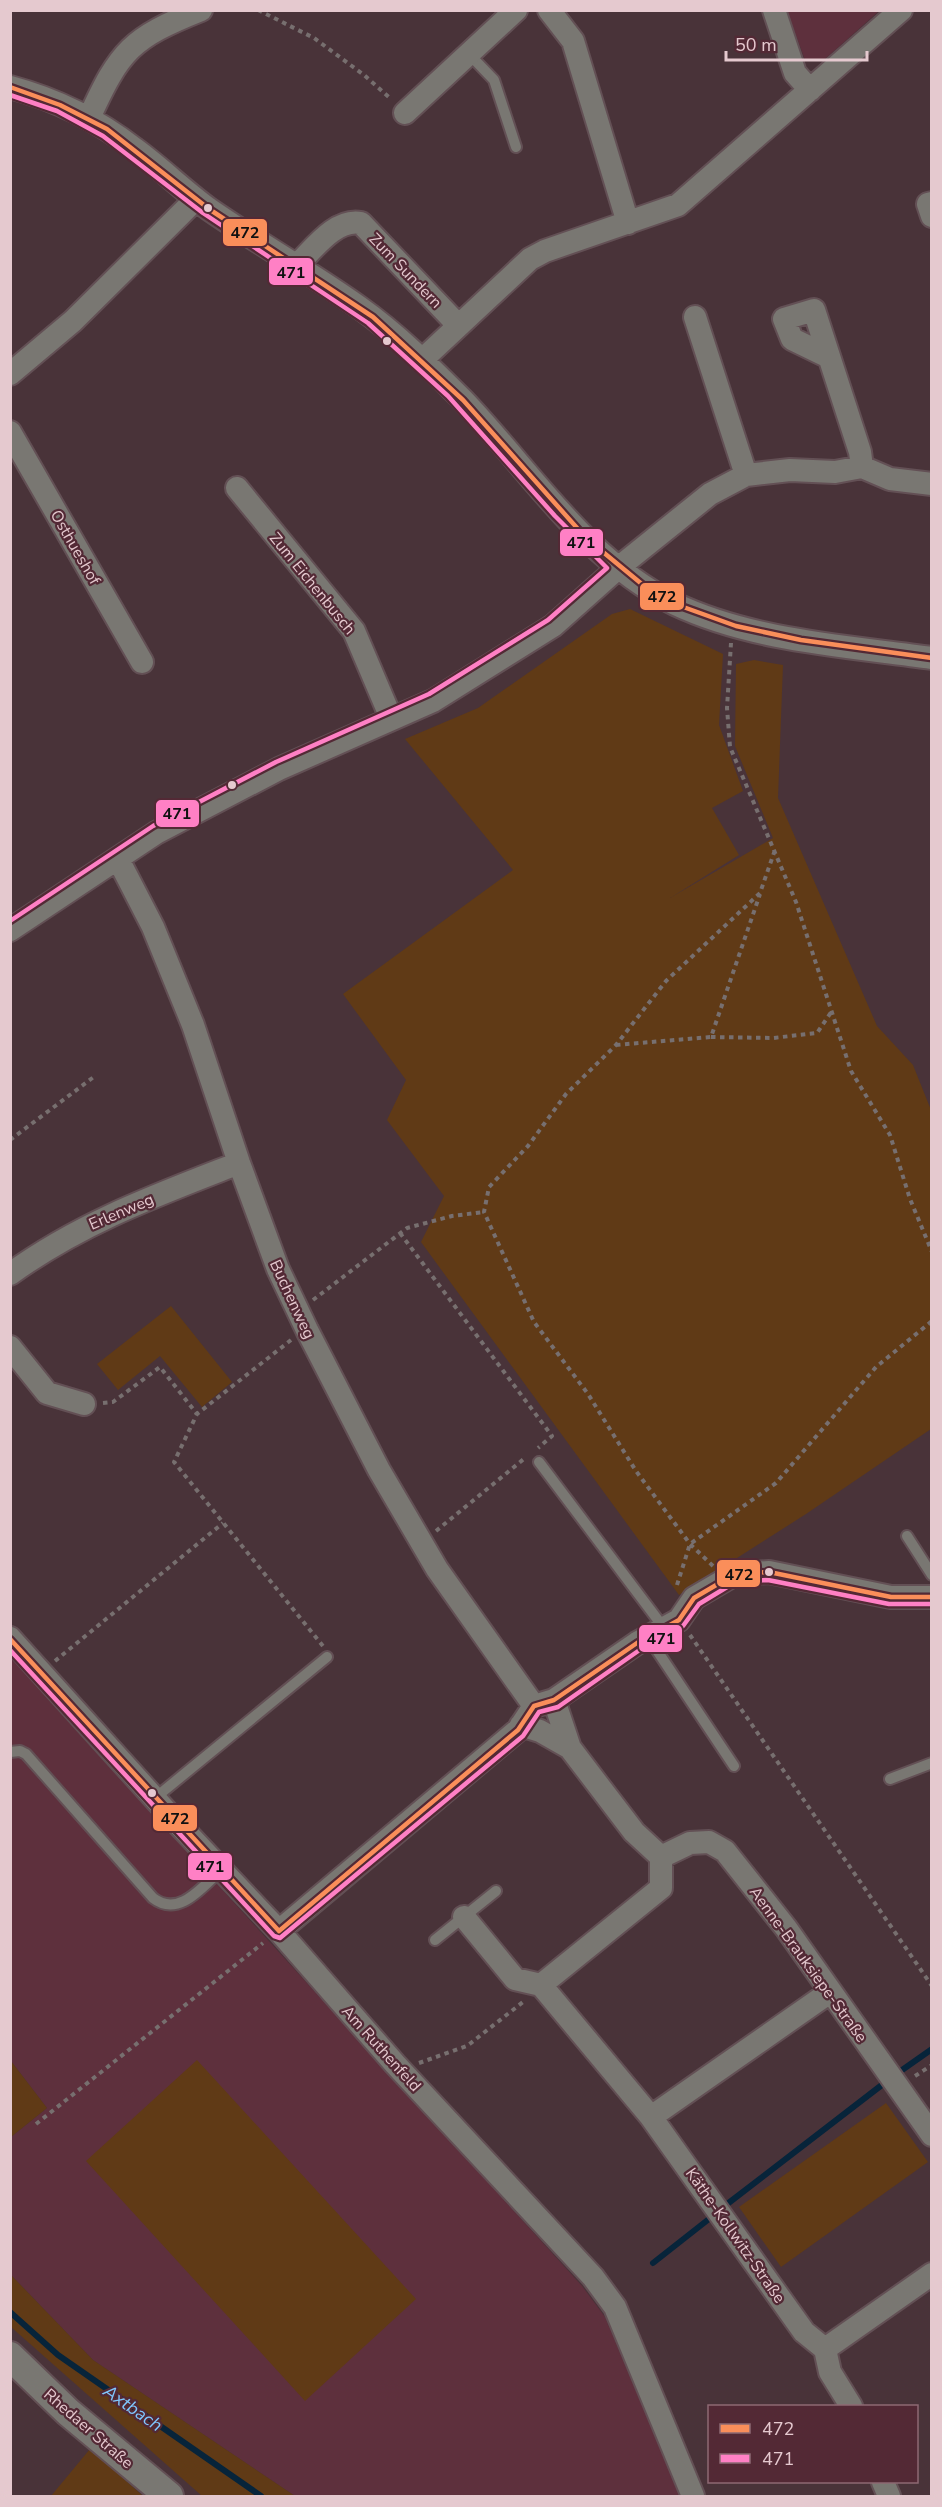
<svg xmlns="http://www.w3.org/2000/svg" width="942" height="2507" font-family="'Nunito Sans',sans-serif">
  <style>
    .built { fill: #5e303d }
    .green { fill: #603a16 }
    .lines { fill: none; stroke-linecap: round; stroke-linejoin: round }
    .stream { stroke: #07243a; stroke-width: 6 }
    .service-casing { stroke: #635055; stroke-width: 14 }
    .minor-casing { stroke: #635055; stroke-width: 26 }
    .tertiary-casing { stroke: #635055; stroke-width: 32 }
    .path { stroke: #776f6f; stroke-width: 4; stroke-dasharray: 4.5 4.5; stroke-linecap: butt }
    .service { stroke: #797772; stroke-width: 10 }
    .minor { stroke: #797772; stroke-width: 22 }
    .tertiary { stroke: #797772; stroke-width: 28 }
    .bus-1-casing { stroke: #532935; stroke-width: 9 }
    .bus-2-casing { stroke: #532935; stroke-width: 9 }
    .bus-1 { stroke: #fa8e5a; stroke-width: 4.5 }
    .bus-2 { stroke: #ff80c5; stroke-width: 4.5 }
    .bus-dot { fill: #e5c9cf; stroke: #532935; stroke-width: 2 }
    .labels { text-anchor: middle; stroke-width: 4.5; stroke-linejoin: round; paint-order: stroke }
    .street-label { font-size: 16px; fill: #e5c9cf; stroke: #532935 }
    .water-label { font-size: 18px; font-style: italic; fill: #7fc7fe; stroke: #532935 }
    .line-badge { stroke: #532935; stroke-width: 2 }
    .pale-badge-label { font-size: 16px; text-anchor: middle; font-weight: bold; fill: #111 }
  </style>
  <rect width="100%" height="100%" fill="#493339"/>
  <!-- built -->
  <path class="built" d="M 787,11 L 787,10 L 879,11 L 825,59 L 805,60 Z
    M 10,1656 L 582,2286 L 605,2317 L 680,2496 L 295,2496 L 93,2360 L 11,2275 L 11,2137 L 47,2108 L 11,2061 Z"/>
  <!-- green -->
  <path class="green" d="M 630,609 L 723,654 L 719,725 L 743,791 L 712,808 L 739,855 L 670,898 L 773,838 L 735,746 L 736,664 L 754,660 L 783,665 L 778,798 L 877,1026 L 913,1065 L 931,1110 L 931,1429 L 806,1514 L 679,1595 L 421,1242 L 444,1196 L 387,1120 L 406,1080 L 343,994 L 513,870 L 405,739 L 478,708 L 612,614 Z
    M 171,1306 L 232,1382 L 202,1407 L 160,1356 L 118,1390 L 97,1364 Z
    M 197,2060 L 416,2299 L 305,2401 L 86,2161 Z
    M 11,2061 L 47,2108 L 11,2137 Z
    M 886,2103 L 928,2162 L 781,2267 L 739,2207 Z
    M 11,2275 L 93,2360 L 295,2496 L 202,2496 L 11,2327 Z
    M 90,2449 L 143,2496 L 51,2496 Z"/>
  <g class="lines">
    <!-- stream -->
    <path class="stream" d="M 895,2075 L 932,2049
      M 722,2208 L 887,2081
      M 653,2263 L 714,2215
      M 10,2312 L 58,2355 L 261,2496"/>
    <defs>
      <path id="service" d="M 469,54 L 494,80 L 516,147
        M 539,1462 L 664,1628
        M 907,1536 L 932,1575
        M 648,1637 L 734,1766
        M 10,1752 L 20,1751 L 26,1754 L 153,1898 C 179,1918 202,1887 221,1870
        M 890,1779 L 932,1763
        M 155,1798 L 327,1657
        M 435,1940 L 496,1891"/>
      <path id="minor" d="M 549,10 L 573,41 L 628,223
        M 774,10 L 795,73 L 810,90
        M 10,87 C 55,99 99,121 135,149 C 161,168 183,190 209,209 C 258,243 310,272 359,307 C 397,334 430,367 463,400 C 531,471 584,559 675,604 C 753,641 847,646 932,658
        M 405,113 L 516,10
        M 89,118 C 120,50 131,38 201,10
        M 932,203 L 928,204 L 932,216
        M 295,267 C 313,250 335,218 361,223 L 458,325
        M 695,317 L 746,475
        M 829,357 L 792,339 L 784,319 L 814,310 L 860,452 L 862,467
        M 422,360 L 530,259 L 545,251 L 678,205 L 901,10
        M 10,374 L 73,321 L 196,199
        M 10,432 L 142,662
        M 237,488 L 354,631 L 391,718
        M 118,859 L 153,927 L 193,1025 L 239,1163 L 278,1269 L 307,1330 L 379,1470 L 437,1569 L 534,1706
        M 10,930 L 156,833 L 279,769 L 433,701 L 553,626 L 618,568 L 710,494 L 746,475 L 790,470 L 835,472 L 862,467 L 890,479 L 932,484
        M 10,1274 C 82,1222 157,1195 239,1163
        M 10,1347 L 47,1393 L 84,1404
        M 10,1638 L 167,1812 L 279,1931 L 395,2064 L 593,2277 L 615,2307 L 693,2496
        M 521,1725 L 540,1731 L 570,1748
        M 661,1857 L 690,1843 L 709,1842 L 725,1851 L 786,1928 L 932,2135
        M 464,1917 L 515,1979 L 541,1985 L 661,1888 L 661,1857 L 634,1832 L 570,1748 L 554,1700
        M 279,1931 L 518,1730 L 534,1706 L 554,1700 L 637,1643 L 679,1620 L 694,1598 L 735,1574 L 769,1572 L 891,1597 L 932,1597
        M 541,1985 L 651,2117 L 804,2332 L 825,2349 L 830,2372 L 851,2406
        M 651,2117 L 830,1992
        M 825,2349 L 932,2274
        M 883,2482 L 889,2496"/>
      <path id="tertiary" d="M 10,2356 L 68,2412 L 169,2496"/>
    </defs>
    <!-- service casing -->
    <use href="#service" class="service-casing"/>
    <!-- minor casing -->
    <use href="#minor" class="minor-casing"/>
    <!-- tertiary casing -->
    <use href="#tertiary" class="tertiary-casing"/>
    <!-- path -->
    <path class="path" d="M 258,10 L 314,38 L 364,75 L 391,99
      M 731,643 L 727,708 L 730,747 L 796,902 L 851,1071 L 890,1135 L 910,1199 L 932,1252
      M 711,1037 L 773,1038 L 817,1033 L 832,1011
      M 616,1045 L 711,1037 L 760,894
      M 10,1140 L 95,1076
      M 400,1233 L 552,1436 L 538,1448
      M 313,1300 L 407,1228 L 452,1216 L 484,1212
      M 291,1340 L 197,1414 L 174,1462 L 323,1646
      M 103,1403 L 113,1402 L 160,1367 L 197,1414
      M 436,1531 L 525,1458
      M 713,1566 L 690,1544 L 636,1471 L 588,1394 L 534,1322 L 484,1212 L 489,1187 L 528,1146 L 566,1094 L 616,1045 L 666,981 L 760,893 L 775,850
      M 677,1585 L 690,1544 L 776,1483 L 876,1367 L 932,1321
      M 690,1635 L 932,1986
      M 55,1661 L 223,1523
      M 419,2063 L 467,2046 L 523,2002
      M 915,2076 L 932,2065
      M 36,2124 L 263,1943"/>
    <!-- service -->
    <use href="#service" class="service"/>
    <!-- minor -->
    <use href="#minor" class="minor"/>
    <!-- tertiary -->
    <use href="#tertiary" class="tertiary"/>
    <defs>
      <path id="bus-1" d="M 10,87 L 60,105 L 107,129 L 209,209 L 373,317 L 463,400 L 586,538 L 643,585 L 675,604 L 736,626 L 801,640 L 932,658
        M 10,1639 L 279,1931
        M 279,1931 L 518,1730 L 534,1706 L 554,1700 L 637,1643 L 679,1620 L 694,1598 L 735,1574 L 769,1572 L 891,1597 L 932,1597"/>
      <path id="bus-2" d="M 10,95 L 57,111 L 103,136 L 203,213 L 368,323 L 448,396 L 555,516 L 607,568 L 548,620 L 429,694 L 276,762 L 153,826 L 10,921
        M 10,1650 L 274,1936 L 280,1938 L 523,1736 L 539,1712 L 558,1707 L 641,1649 L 683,1626 L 699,1604 L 737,1581 L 768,1580 L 889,1604 L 932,1604"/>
    </defs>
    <!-- bus-1 casing -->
    <use href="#bus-1" class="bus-1-casing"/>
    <!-- bus-2 casing -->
    <use href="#bus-2" class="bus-2-casing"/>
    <!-- bus-1 -->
    <use href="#bus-1" class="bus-1"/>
    <!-- bus-2 -->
    <use href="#bus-2" class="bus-2"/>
  </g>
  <!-- markers -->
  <g class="bus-dot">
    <circle cx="208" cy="208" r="5"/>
    <circle cx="387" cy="341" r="5"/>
    <circle cx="232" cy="785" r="5"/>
    <circle cx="769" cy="1572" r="5"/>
    <circle cx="152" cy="1793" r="5"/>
  </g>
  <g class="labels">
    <!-- street labels -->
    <g class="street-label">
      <text transform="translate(406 270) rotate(46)" y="6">Zum Sundern</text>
      <text transform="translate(76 547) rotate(60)" y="6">Osthueshof</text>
      <text transform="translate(313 583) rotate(51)" y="6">Zum Eichenbusch</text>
      <text transform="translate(121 1211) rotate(-23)" y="6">Erlenweg</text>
      <text transform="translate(293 1299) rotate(65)" y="6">Buchenweg</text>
      <text transform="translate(809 1964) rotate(54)" y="6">Aenne-Brauksiepe-Straße</text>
      <text transform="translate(382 2048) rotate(48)" y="6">Am Ruthenfeld</text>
      <text transform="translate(736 2235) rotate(55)" y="6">Käthe-Kollwitz-Straße</text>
      <text transform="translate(89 2428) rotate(41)" y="6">Rhedaer Straße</text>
    </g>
    <!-- water labels -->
    <g class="water-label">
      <text transform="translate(133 2408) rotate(35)" y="6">Axtbach</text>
    </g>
  </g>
  <g class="line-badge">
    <rect x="222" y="218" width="46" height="29" rx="6" fill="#fa8e5a"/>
    <rect x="268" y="257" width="46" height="29" rx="6" fill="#ff80c5"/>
    <rect x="559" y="528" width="45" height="29" rx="6" fill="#ff80c5"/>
    <rect x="639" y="582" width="46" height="29" rx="6" fill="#fa8e5a"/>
    <rect x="155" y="799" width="45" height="29" rx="6" fill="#ff80c5"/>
    <rect x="716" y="1559" width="45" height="29" rx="6" fill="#fa8e5a"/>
    <rect x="638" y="1624" width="45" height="29" rx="6" fill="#ff80c5"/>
    <rect x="152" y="1804" width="46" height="28" rx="6" fill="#fa8e5a"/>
    <rect x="187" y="1852" width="46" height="29" rx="6" fill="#ff80c5"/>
  </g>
  <g class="pale-badge-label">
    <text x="245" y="238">472</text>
    <text x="291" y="278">471</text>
    <text x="581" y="548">471</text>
    <text x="662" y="602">472</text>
    <text x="177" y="819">471</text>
    <text x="739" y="1580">472</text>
    <text x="661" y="1644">471</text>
    <text x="175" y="1824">472</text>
    <text x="210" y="1872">471</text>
  </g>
  <!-- border -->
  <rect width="942" height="2507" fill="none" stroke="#e5c9cf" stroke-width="24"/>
  <!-- legend -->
  <rect x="708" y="2405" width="210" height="78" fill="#532935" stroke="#8d6973" stroke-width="1.5"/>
  <rect x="720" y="2424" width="30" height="9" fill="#fa8e5a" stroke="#8d6973" stroke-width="1.5"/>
  <text x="762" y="2435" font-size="18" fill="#e5c9cf">472</text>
  <rect x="720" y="2454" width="30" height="9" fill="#ff80c5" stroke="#8d6973" stroke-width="1.5"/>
  <text x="762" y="2465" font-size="18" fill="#e5c9cf">471</text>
  <!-- scale -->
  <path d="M726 51v9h141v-9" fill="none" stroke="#e5c9cf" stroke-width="3"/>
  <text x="735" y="51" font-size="18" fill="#e5c9cf" stroke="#532935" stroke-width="4.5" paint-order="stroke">50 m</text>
</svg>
